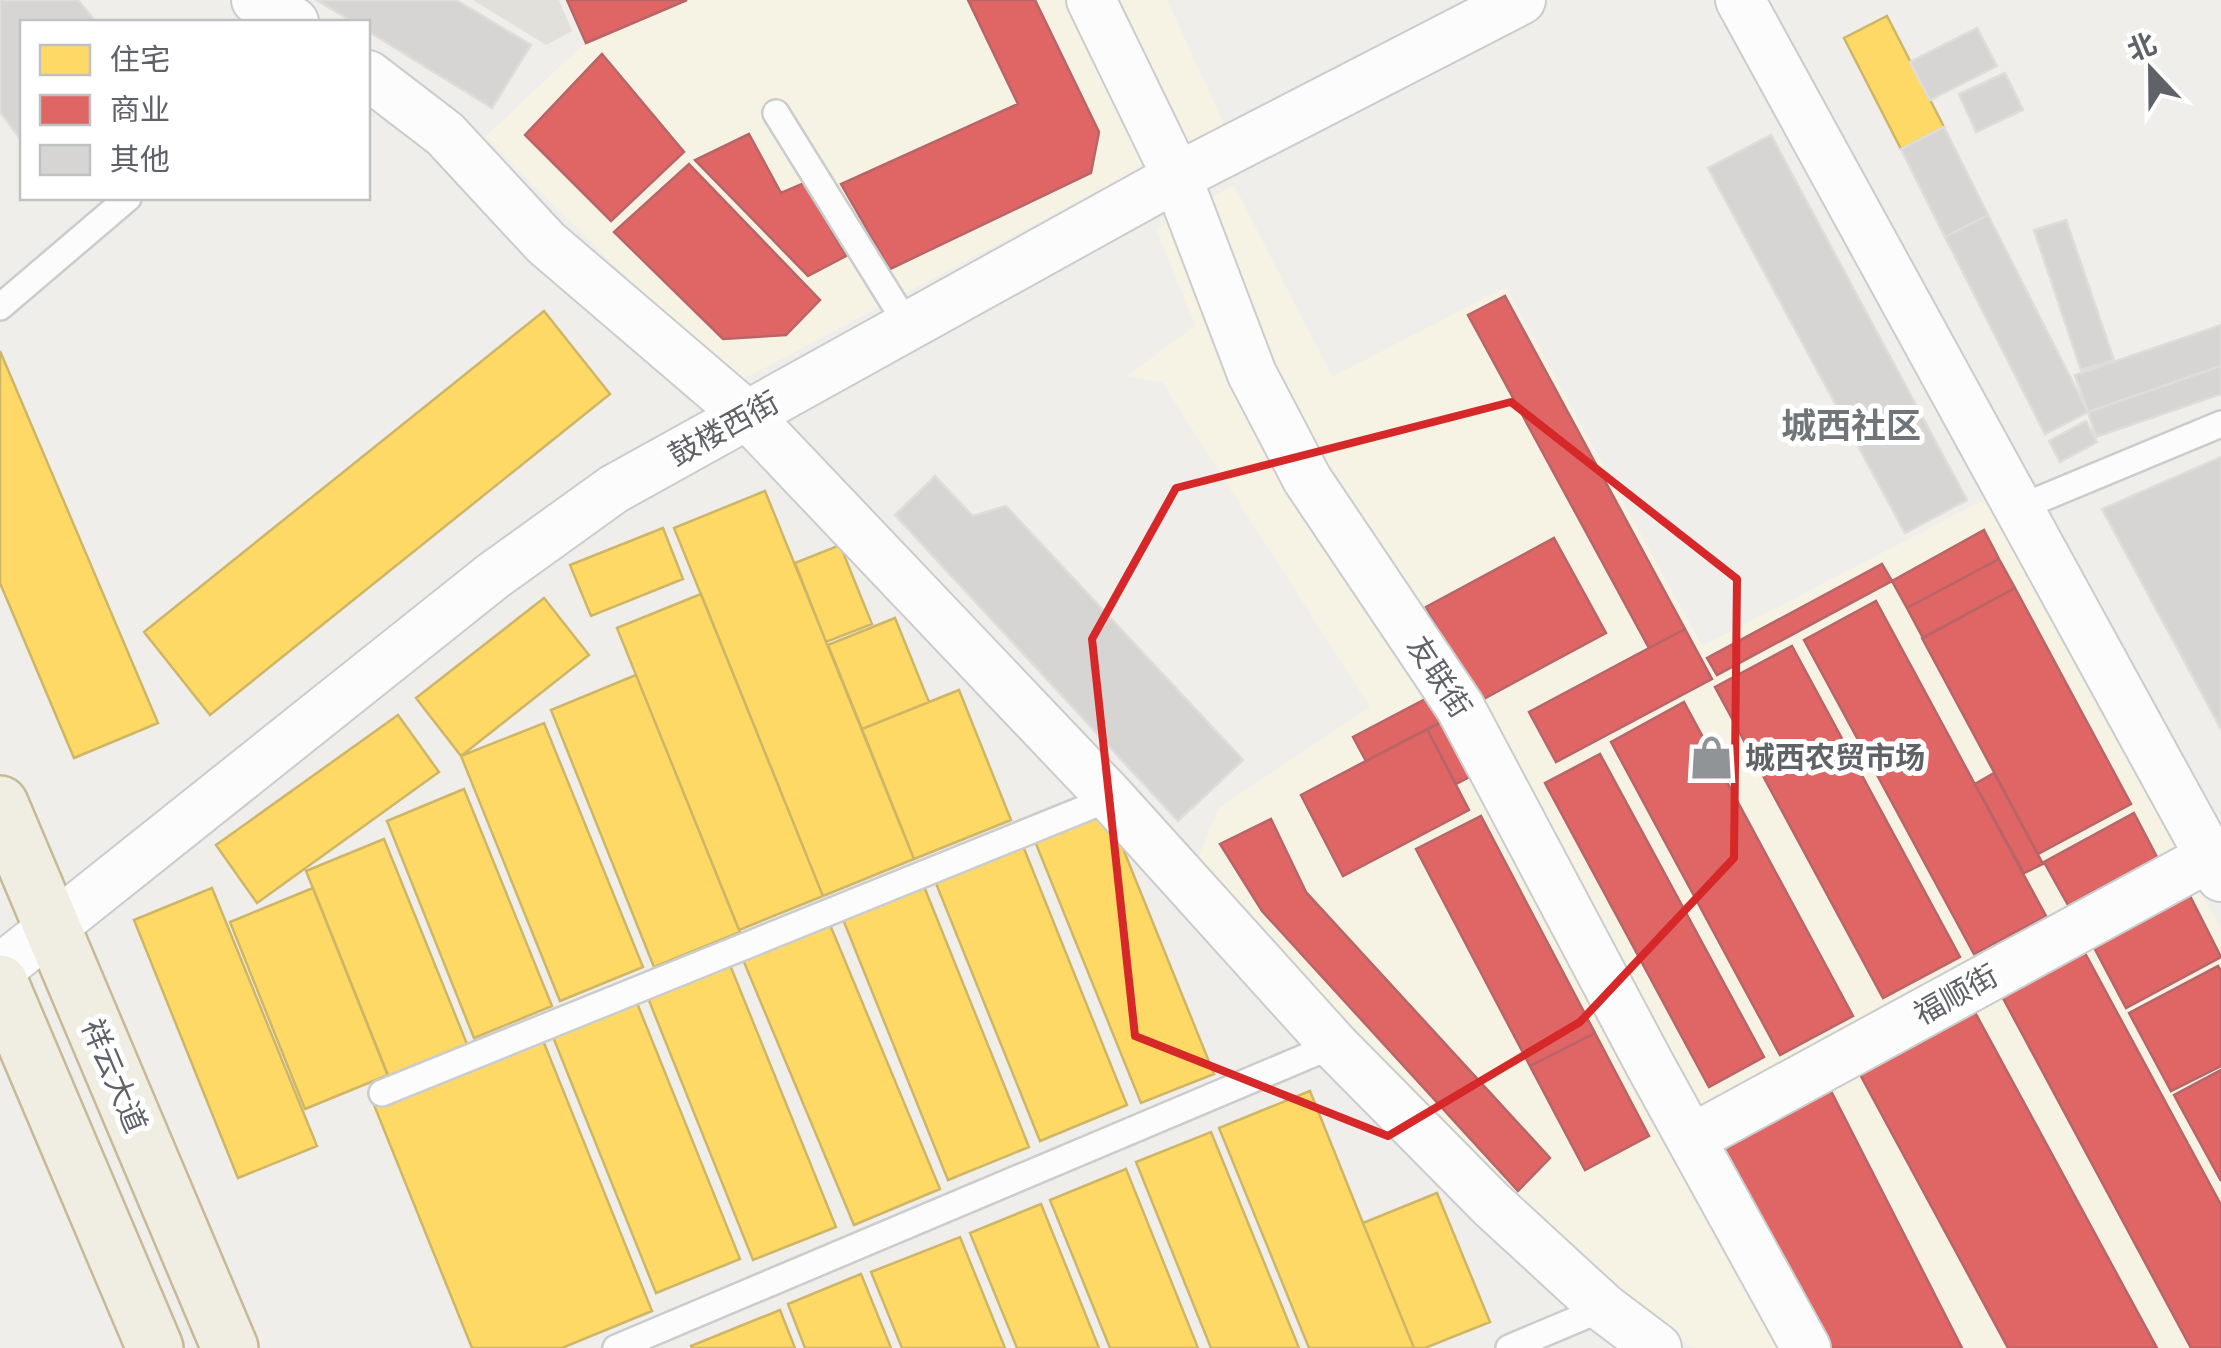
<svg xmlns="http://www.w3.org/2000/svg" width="2221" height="1348" font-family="'DejaVu Sans','Noto Sans SC',sans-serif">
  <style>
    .commercial { fill: #f7f3e4 }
    .education { fill: #e2e0da }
    .homes { fill: #ffd966; stroke: #cfb667; stroke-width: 2.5 }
    .shops { fill: #e06666; stroke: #b96567; stroke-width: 2.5 }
    .building { fill: #d6d5d3; stroke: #deddd9; stroke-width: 2.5 }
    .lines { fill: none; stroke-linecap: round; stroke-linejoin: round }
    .lane-casing { stroke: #cbcccc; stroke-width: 30 }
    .street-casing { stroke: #cbcccc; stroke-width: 52 }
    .highway-casing { stroke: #c8b996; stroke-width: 60 }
    .lane { stroke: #fdfcfc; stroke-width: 25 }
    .street { stroke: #fdfcfc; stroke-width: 48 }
    .highway { stroke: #f0ede3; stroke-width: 55 }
    .marked { fill: none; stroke: #d62828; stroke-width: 8; stroke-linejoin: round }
    .labels { text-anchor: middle; stroke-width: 10; stroke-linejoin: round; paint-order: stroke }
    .street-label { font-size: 30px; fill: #5f6368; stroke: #fff }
    .poi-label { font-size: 30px; font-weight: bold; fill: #5f6368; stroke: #fff; text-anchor: start }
    .quarter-label { font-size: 35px; font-weight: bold; fill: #70757a; stroke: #fff }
  </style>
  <rect width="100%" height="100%" fill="#efeeea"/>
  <!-- commercial -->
  <path class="commercial" d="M 567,0 L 1167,0 L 1224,124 L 734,384 L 485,137 L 585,43 Z
    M 1234,185 L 1332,377 L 1506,287 L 1702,646 L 1996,494 L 2156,812 L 2221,930 L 2221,1348 L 1693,1348 L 1523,1222 L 1194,869 L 1219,808 L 1370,707 L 1162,382 L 1127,376 L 1195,326 L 1156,229 Z"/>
  <!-- education -->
  <path class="education" d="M 473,0 L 559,0 L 572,31 L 546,45 Z"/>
  <!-- homes -->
  <path class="homes" d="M 1887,16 L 1944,127 L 1901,149 L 1844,38 Z
    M 544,311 L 610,394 L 210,715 L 144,632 Z
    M 0,351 L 158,723 L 74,758 L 0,583 Z
    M 765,491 L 914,859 L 823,896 L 674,528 Z
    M 663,528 L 683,579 L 591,616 L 570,565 Z
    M 840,545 L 872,624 L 826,642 L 795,563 Z
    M 701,594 L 823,896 L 739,930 L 617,628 Z
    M 544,598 L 589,655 L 461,756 L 416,698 Z
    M 895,618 L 929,702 L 862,729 L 828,645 Z
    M 636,675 L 740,932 L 654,967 L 551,710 Z
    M 959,690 L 1011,820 L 914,859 L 862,729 Z
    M 398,715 L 439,772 L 257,903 L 216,845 Z
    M 544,723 L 643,967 L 560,1001 L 461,756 Z
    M 464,789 L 552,1006 L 474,1038 L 387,821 Z
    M 1107,809 L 1214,1074 L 1141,1103 L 1034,839 Z
    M 384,839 L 467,1044 L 388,1076 L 306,871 Z
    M 1023,846 L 1127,1105 L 1040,1141 L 935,881 Z
    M 923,884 L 1029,1147 L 948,1180 L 842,917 Z
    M 212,888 L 317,1146 L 238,1178 L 134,920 Z
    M 313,888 L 388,1075 L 305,1109 L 230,922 Z
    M 828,920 L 940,1189 L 854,1225 L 741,955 Z
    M 730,965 L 836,1227 L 753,1260 L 648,998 Z
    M 637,1003 L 740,1259 L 656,1293 L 553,1037 Z
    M 542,1038 L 652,1311 L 562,1348 L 472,1348 L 374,1105 Z
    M 1310,1091 L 1363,1223 L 1414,1348 L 1309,1348 L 1219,1128 Z
    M 1211,1132 L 1299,1348 L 1211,1348 L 1136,1162 Z
    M 1126,1169 L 1198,1348 L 1110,1348 L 1050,1200 Z
    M 1437,1193 L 1490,1322 L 1425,1348 L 1414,1348 L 1363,1223 Z
    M 1041,1204 L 1099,1348 L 1017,1348 L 970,1233 Z
    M 960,1237 L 1005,1348 L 902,1348 L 871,1272 Z
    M 861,1274 L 891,1348 L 805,1348 L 788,1304 Z
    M 780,1310 L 795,1348 L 692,1348 L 691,1346 Z"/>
  <!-- shops -->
  <path class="shops" d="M 567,0 L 687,0 L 586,43 Z
    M 968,0 L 1035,0 L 1099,132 L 1091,173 L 890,269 L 841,184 L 1018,104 Z
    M 602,54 L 684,152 L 611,221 L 525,135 Z
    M 749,134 L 781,193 L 804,183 L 846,256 L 808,276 L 695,160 Z
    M 689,164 L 820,300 L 786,335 L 723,339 L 614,232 Z
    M 1505,296 L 1685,629 L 1649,648 L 1468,315 Z
    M 1984,530 L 1999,559 L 1907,608 L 1892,581 Z
    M 1554,538 L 1606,633 L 1478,702 L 1426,607 Z
    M 1999,559 L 2015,588 L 1923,638 L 1907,608 Z
    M 1882,564 L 1892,581 L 1717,675 L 1707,658 Z
    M 2015,588 L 2131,804 L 2038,854 L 1922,638 Z
    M 1876,601 L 2046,916 L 1974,954 L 1804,640 Z
    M 1685,629 L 1712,679 L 1556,762 L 1529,712 Z
    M 1792,646 L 1960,957 L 1883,998 L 1715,687 Z
    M 1435,694 L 1448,719 L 1366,761 L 1353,737 Z
    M 1684,702 L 1853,1016 L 1780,1055 L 1611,742 Z
    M 1448,719 L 1477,773 L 1456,784 L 1427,729 Z
    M 1427,729 L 1469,810 L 1343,876 L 1301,795 Z
    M 1600,754 L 1764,1057 L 1709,1087 L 1545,783 Z
    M 1994,773 L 2043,864 L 2024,873 L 1975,784 Z
    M 2134,813 L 2157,857 L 2068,905 L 2044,862 Z
    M 1481,816 L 1595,1033 L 1530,1066 L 1416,849 Z
    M 1271,819 L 1306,892 L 1550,1158 L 1518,1191 L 1262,911 L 1220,844 Z
    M 2185,886 L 2221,957 L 2126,1008 L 2089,938 Z
    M 2079,942 L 2221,1205 L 2221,1348 L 2191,1348 L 1997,987 Z
    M 2218,966 L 2221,971 L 2221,1066 L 2171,1091 L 2129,1013 Z
    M 1971,1005 L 2157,1348 L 2008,1348 L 1856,1067 Z
    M 1595,1033 L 1649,1136 L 1585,1170 L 1530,1066 Z
    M 2221,1070 L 2221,1181 L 2174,1095 Z
    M 1831,1091 L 1962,1348 L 1832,1348 L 1724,1147 Z"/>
  <!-- building -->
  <path class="building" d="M 0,0 L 78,0 L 96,22 L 22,22 L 22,141 L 0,112 Z
    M 317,0 L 456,0 L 531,45 L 492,108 L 368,31 L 368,22 L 353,22 Z
    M 1977,28 L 1997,66 L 1930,100 L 1910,62 Z
    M 2005,73 L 2023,110 L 1976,132 L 1959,94 Z
    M 1944,127 L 1988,215 L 1945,237 L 1901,149 Z
    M 1771,135 L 1967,500 L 1905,533 L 1708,168 Z
    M 1988,215 L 2088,412 L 2045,434 L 1945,237 Z
    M 2066,220 L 2114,360 L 2081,370 L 2034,230 Z
    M 2221,325 L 2221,366 L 2088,412 L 2075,375 Z
    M 2221,366 L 2221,394 L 2096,437 L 2088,412 Z
    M 2086,421 L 2097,442 L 2060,462 L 2049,441 Z
    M 2221,457 L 2221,729 L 2102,509 Z
    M 935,476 L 973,516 L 1006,506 L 1243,760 L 1178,821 L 895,515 Z"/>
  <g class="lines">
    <defs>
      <path id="lane" d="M 776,113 L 908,326
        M 0,307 L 128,198
        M 2019,508 L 2221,424
        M 382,1093 L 1111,798
        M 616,1348 L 1334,1045
        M 1509,1348 L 1604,1308"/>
      <path id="street" d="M 256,0 L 294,22
        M 1091,0 L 1177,177 L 1252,374 L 1307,479 L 1460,707 L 1649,1063 L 1806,1348
        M 1740,0 L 2221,877
        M 368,75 L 445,134 L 546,243 L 748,416 L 1111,798 L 1334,1045 L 1491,1204 L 1604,1308 L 1657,1348
        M 0,969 L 493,576 L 614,489 L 1177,177 L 1521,0
        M 1691,1139 L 2221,851"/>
      <path id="highway" d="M 0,804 L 230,1348
        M 0,983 L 155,1348"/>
    </defs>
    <!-- lane casing -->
    <use href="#lane" class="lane-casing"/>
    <!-- street casing -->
    <use href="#street" class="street-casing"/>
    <!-- highway casing -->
    <use href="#highway" class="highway-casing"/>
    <!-- lane -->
    <use href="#lane" class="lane"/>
    <!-- street -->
    <use href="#street" class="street"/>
    <!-- highway -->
    <use href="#highway" class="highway"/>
  </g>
  <!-- marked area -->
  <path class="marked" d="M 1511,402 L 1737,579 L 1734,858 L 1580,1022 L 1388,1136 L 1135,1036 L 1092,639 L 1176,488 Z"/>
  <!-- icons -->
  <defs>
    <symbol id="shop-bare" viewBox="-9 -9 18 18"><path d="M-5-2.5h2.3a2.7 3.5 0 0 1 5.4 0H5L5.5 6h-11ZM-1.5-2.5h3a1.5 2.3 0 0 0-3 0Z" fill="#919496" stroke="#fff" stroke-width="2.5" paint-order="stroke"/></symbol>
  </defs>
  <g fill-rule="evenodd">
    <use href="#shop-bare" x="1680" y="726" width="63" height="63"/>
  </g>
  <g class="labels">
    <!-- street labels -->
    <g class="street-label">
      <text transform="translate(724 429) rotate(-29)" y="10">鼓楼西街</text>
      <text transform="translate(1439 677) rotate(57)" y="10">友联街</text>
      <text transform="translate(1956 995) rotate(-29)" y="10">福顺街</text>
      <text transform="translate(114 1076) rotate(67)" y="10">祥云大道</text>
    </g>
    <!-- poi labels -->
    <g class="poi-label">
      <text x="1745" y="768">城西农贸市场</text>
    </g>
    <!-- quarter labels -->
    <g class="quarter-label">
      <text x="1851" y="438">城西社区</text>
    </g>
  </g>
  <!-- legend -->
  <rect x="20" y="20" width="350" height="180" fill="#ffffff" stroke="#bfc1c3" stroke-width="2.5"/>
  <rect x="40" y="45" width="50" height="30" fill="#ffd966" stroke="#bfc1c3" stroke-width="2.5"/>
  <text x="110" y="70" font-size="30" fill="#5f6368">住宅</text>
  <rect x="40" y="95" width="50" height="30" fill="#e06666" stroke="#bfc1c3" stroke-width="2.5"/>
  <text x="110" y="120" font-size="30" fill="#5f6368">商业</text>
  <rect x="40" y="145" width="50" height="30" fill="#d6d5d3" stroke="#bfc1c3" stroke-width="2.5"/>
  <text x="110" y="170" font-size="30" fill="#5f6368">其他</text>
  <!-- north arrow -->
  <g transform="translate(2151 70) rotate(338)" stroke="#ffffff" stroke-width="8" paint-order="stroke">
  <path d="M0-8L18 38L0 25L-18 38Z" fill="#5f6368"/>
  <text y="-15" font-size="28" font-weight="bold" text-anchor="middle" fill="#5f6368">北</text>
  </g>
</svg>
